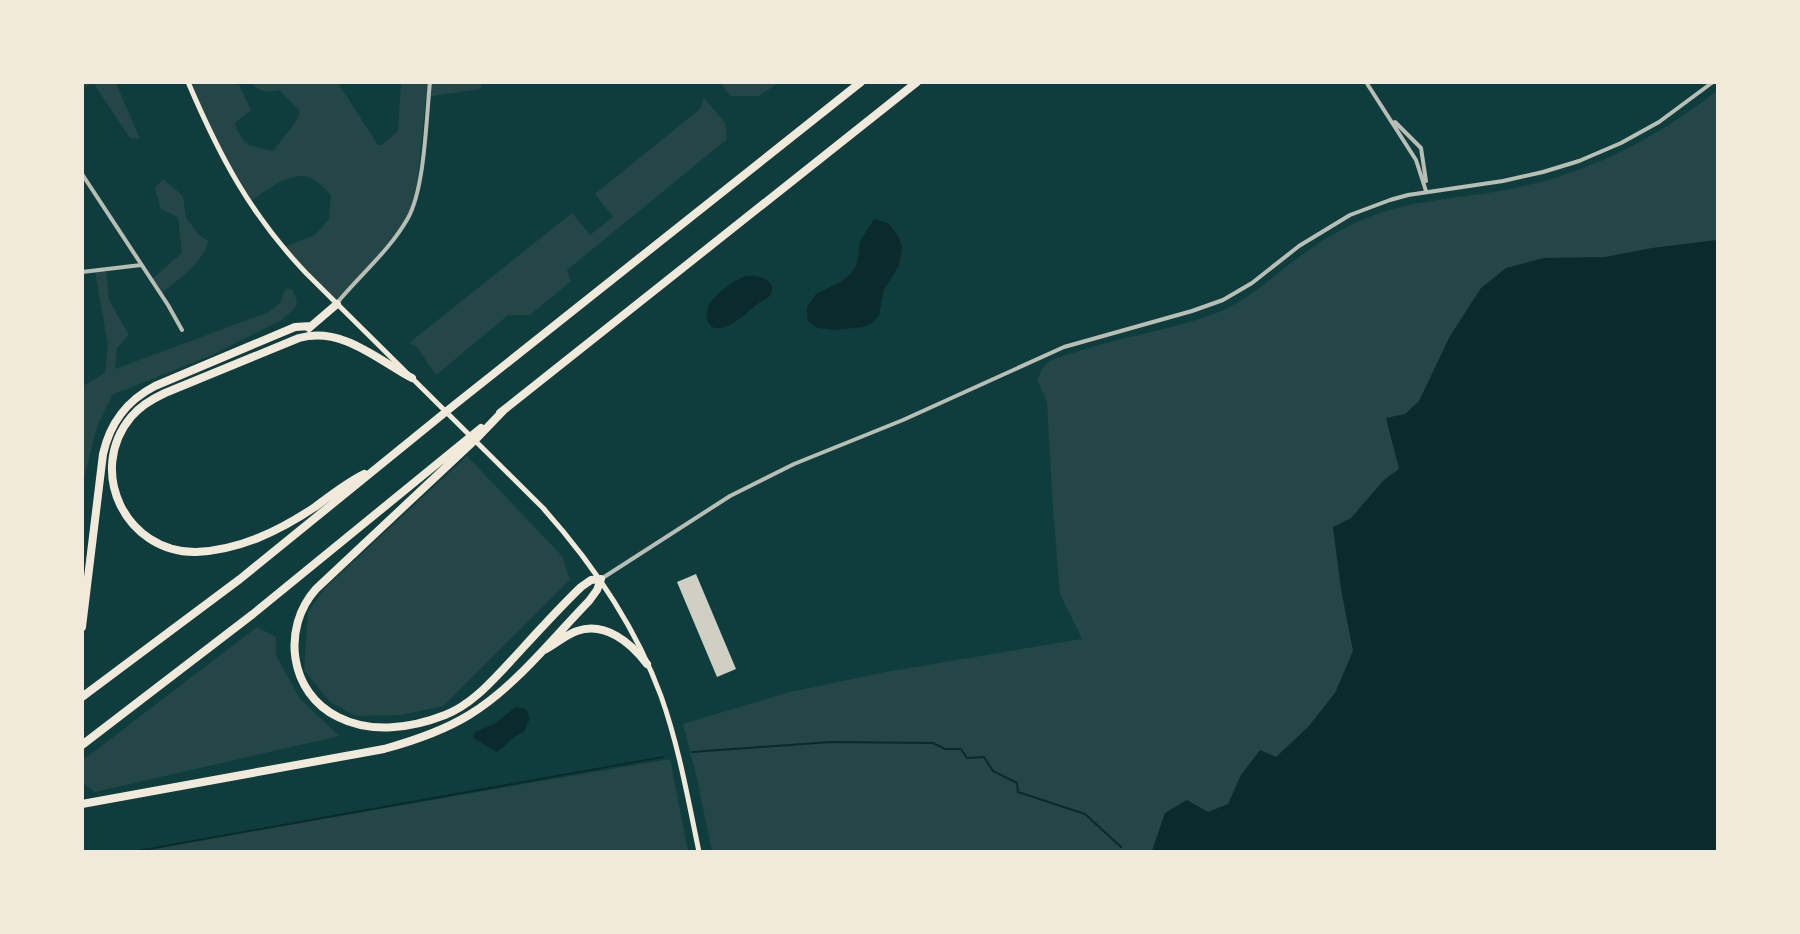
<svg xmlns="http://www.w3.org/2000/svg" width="1800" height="934" font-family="'Space Grotesk',sans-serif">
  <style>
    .green { fill: #244646 }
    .water { fill: #0a2a2b }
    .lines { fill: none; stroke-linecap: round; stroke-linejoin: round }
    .stream { stroke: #0a2a2b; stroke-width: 2 }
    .building { fill: #cfcfc3 }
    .minor { stroke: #b8beb3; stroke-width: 4 }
    .secondary { stroke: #f1e9da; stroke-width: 5 }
    .motorway { stroke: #f1e9da; stroke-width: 8 }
  </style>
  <rect width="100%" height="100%" fill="#0f3d3e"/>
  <!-- green -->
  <path class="green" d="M 219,82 L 239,85 L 251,110 L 235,123 C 241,146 253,147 274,151 C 283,136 295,127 300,111 L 279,90 C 269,93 258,92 252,83 L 338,83 L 378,145 L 382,145 L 398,131 L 401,83 L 482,83 L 480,89 L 426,97 L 417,187 L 412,207 L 403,224 L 337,304 L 282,248 L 315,235 L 329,219 L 331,195 C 326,190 320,183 313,179 C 294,167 262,193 247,204 L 215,147 L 187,83 Z
    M 82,83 L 116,83 L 140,139 L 130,138 L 94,84 L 83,87 Z
    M 721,83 L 778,83 L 759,96 L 730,96 Z
    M 1717,91 L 1717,851 L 712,851 L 696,774 L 683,724 L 790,692 L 886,672 L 1082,639 L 1060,594 L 1053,508 L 1047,402 L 1037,380 C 1040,375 1042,367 1046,364 C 1053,358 1067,355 1076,352 C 1120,337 1167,331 1211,315 C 1246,303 1272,276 1302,255 C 1321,241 1342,228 1364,219 C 1411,199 1461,199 1510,189 C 1588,174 1655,139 1717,91 Z
    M 704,98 L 725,123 L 727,139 L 567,270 L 571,281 L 530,315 L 508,315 L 436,375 L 416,346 L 409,343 L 572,213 L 590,235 L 613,217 L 595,194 L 700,109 Z
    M 163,179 L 183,196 L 186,218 L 199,235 L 208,241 C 203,264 178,279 161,294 L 151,280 L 182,253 L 178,217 L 161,209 L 155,188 Z
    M 106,269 L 109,300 L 129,335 L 117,348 L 115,369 L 269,312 L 281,302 L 284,291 L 287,288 L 293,290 L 297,302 L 294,309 L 280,321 L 210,356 L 112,395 L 97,427 L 83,481 L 83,386 L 105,373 L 108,346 L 95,271 Z
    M 467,456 L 562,556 L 570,580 L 443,706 L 401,715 L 356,716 L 330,702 L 304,670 L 308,612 L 325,588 Z
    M 257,627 L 276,637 L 276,655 L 300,699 L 339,736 L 95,792 L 83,783 L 83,760 Z
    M 670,759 L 688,851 L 135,851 Z"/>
  <!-- water -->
  <path class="water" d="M 874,219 L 888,223 L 898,236 L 902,247 L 899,265 L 883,292 L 879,316 L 872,323 L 863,327 L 834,330 L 818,328 L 809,322 L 807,318 L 807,307 L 816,294 L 841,282 L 851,273 L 857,264 L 860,241 Z
    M 1717,240 L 1717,851 L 1152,851 L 1165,813 L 1187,800 L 1208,812 L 1228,804 L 1241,775 L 1260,750 L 1276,757 L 1308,727 L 1335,693 L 1353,651 L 1341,589 L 1333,527 L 1351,518 L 1384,480 L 1399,469 L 1386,418 L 1405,414 L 1419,401 L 1450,336 L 1481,288 L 1506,268 L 1544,258 L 1605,257 L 1652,248 Z
    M 745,276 C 756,275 765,276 772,286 C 773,298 767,297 759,303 C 748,311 739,322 725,327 C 706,333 702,315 711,302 C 718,292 733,281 745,276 Z
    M 516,707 L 526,709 L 530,718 L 524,732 C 512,736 507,745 497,752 L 475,739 L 473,736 L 475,732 L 494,724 Z"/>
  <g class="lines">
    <!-- stream -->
    <path class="stream" d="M 692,752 L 831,742 L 933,743 L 945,749 L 961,749 L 967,758 L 984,757 L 993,771 L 1017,783 L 1018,792 L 1085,814 L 1121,847
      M 132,852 L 663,757"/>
  </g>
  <!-- building -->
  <path class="building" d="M 696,574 L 736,669 L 717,677 L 677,582 Z"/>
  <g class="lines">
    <!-- minor -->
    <path class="minor" d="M 1366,82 L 1416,160 L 1426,191
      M 1395,122 L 1421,148 L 1426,181
      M 82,174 L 168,305 L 182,330
      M 82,272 L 141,265
      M 337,303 C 360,275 390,250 408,218 C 425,187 426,120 430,82
      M 601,579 L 730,496 L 794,464 L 903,420 L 1064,347 L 1192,311 L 1223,300 L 1252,283 L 1299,246 L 1350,215 L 1390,200 L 1408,195 L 1503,181 L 1543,172 L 1579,161 L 1621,143 L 1659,122 L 1713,82"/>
    <!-- secondary -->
    <path class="secondary" d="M 188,82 C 220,157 250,214 306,273 L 543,508 C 593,564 635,625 661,696 C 679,747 688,799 699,852"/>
    <!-- motorway -->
    <path class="motorway" d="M 309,328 L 337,304
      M 500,413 L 917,82
      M 364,474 C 346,483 331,495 315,507 C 279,531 240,550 196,552 C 126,553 86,471 131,417 C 140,406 152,399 165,393 L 299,338 C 342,326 378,360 412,378
      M 82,627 L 103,454 C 110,423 126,401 155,386 L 295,327 L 311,326
      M 544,650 C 555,645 565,635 577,631 C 605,621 631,643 647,664
      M 82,697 L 240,579 L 453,406 L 861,82
      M 82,745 L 253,614 L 481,428
      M 82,804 L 384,749 C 413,741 443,731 469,715 C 516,686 551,640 589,601 L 597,590 L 601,579 L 591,580 L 581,587 C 556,611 533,637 509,663 C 490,683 471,705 445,715 C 412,728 371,734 338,717 C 289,693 281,628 316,589 L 478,437 L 503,411"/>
  </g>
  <!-- border -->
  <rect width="1800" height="934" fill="none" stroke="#f1e9da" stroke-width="168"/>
</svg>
